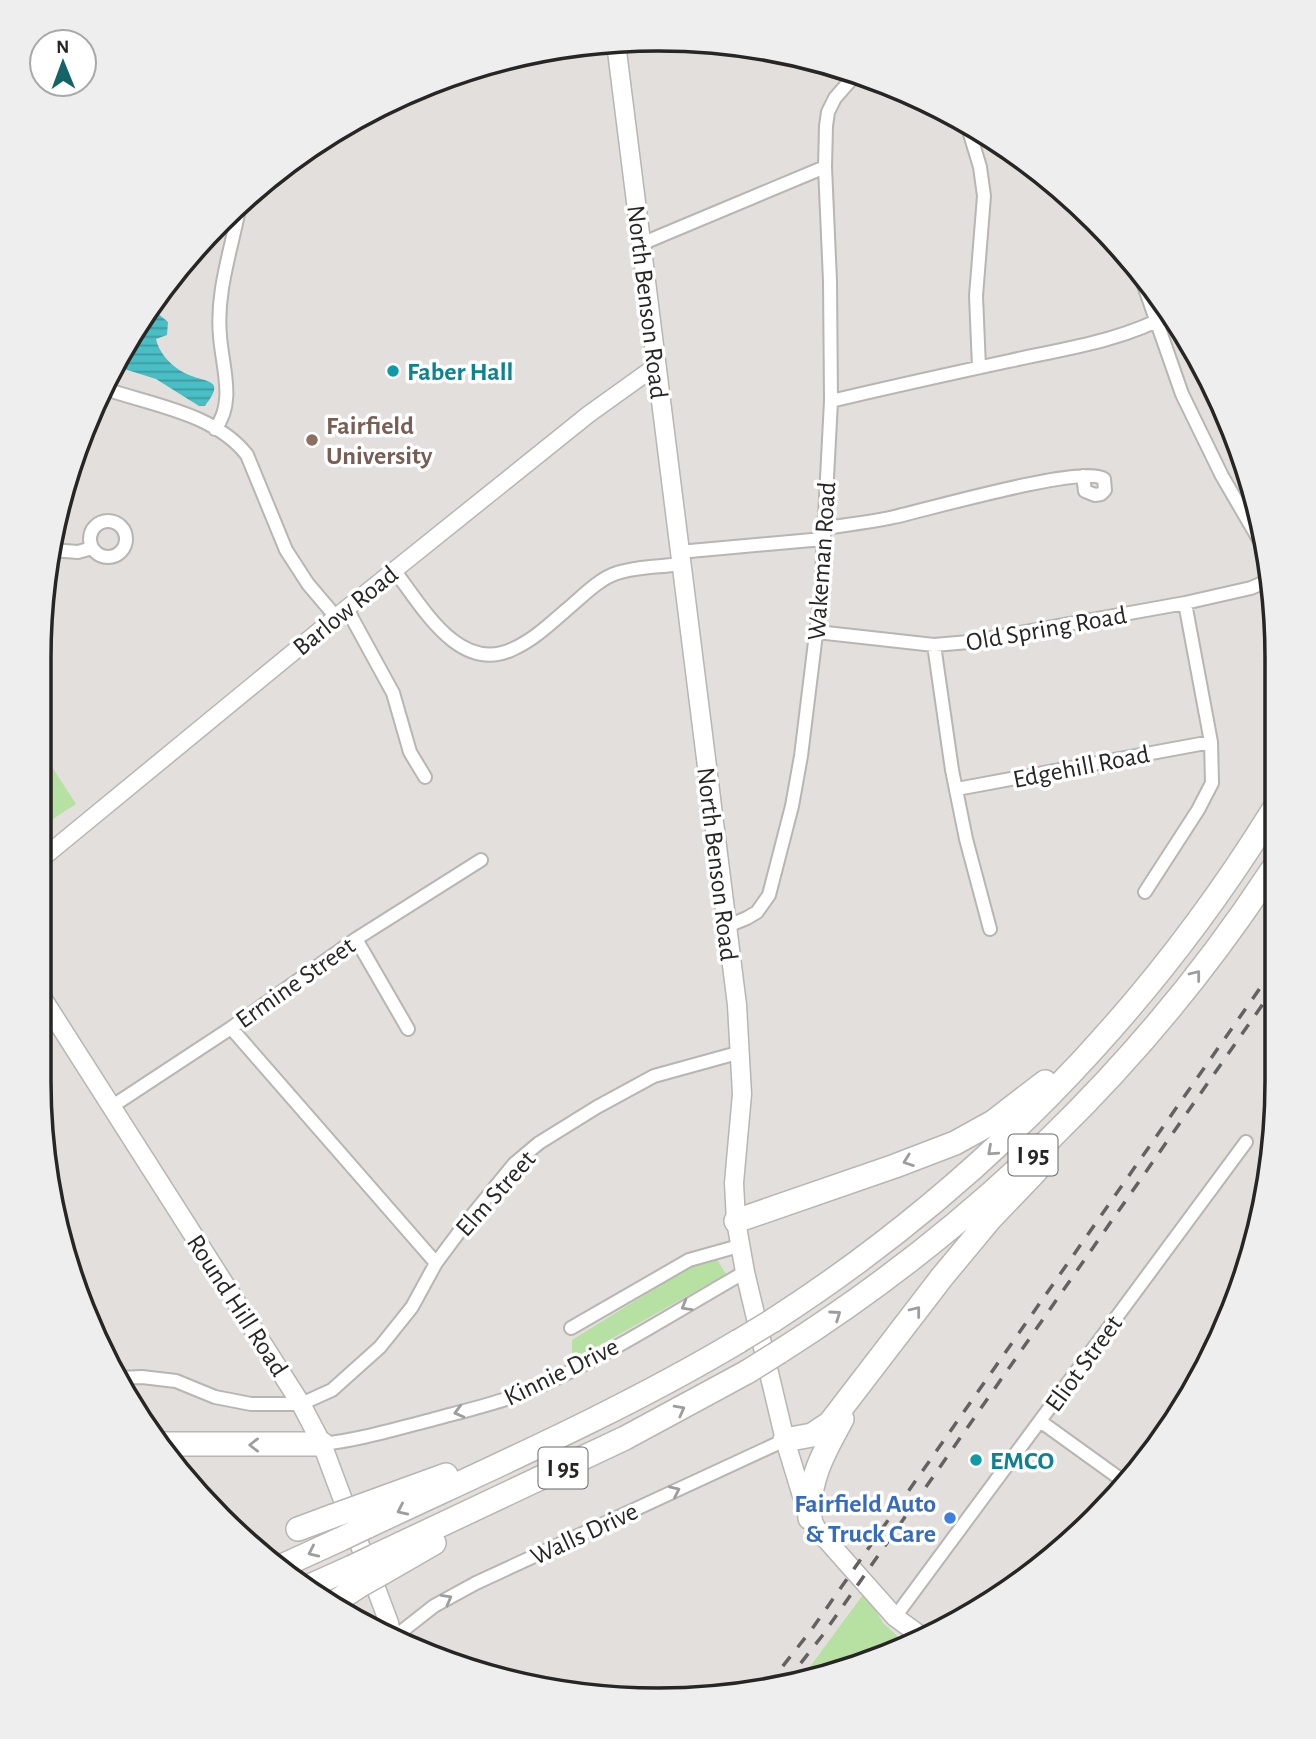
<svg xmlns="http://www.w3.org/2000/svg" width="1316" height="1739" font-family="'Alegreya Sans',sans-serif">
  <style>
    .green { fill: #b7e0a3 }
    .water { fill: url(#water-rules) }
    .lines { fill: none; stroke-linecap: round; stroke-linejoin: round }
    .minor-casing { stroke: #b8b5b2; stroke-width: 16 }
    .tertiary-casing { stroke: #b8b5b2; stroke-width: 19 }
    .secondary-casing { stroke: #b8b5b2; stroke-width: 21 }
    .motorway-casing { stroke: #b8b5b2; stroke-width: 26 }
    .minor { stroke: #fff; stroke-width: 12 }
    .tertiary { stroke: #fff; stroke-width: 16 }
    .secondary { stroke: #fff; stroke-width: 18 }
    .motorway { stroke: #fff; stroke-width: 23 }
    .rail { stroke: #646261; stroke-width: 3.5; stroke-dasharray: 12 12; stroke-linecap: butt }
    .motorway-bridge-casing { stroke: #b8b5b2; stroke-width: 26; stroke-linecap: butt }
    .motorway-bridge { stroke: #fff; stroke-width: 23 }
    .oneway { stroke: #9e9d9d }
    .culture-dot { fill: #0f9aa8; stroke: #fff; stroke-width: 2.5 }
    .education-dot { fill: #8d6e63; stroke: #fff; stroke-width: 2.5 }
    .shop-dot { fill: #3f7fe0; stroke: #fff; stroke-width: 2.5 }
    .labels { text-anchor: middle; stroke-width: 7; stroke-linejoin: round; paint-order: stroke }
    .shield { fill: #fff; stroke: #686766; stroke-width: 2 }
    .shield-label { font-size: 24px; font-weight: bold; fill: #272625 }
    .street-label { font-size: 26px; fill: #272625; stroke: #fff }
    .culture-label { font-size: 26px; font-weight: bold; fill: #0d838f; stroke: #fff; text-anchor: start }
    .education-label { font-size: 26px; font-weight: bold; fill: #785e54; stroke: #fff; text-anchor: start }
    .shop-label { font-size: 26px; font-weight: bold; fill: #366cbe; stroke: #fff; text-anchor: end }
    .rim { fill: none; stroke: #272625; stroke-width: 3.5 }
  </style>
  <defs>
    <pattern id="water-rules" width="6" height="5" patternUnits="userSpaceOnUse" patternTransform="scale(1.75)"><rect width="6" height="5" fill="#49bec4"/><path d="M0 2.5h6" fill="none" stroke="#3d9a9f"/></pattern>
  </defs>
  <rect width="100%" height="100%" fill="#e3dfdd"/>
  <!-- green -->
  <path class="green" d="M 39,747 L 76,804 L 39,828 Z
    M 716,1258 L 726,1274 L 572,1361 L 572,1340 L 688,1268 L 705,1260 Z
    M 865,1592 L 883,1623 L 906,1644 L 858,1667 L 801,1679 Z"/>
  <!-- water -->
  <path class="water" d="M 150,307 L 168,322 L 167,335 L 156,339 C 159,354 174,369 189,375 C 208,383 226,379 205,406 L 199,406 L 156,379 L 118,367 L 117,361 Z"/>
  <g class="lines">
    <defs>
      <path id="minor" d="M 967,124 L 980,167 L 984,196 L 976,296 L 979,367
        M 641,244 L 825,167
        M 1140,274 L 1182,394 L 1222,476 L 1264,548
        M 102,385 L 112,391 C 157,406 216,415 247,455 L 286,550 L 308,584 L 336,617
        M 831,401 C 890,387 949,374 1009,361 C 1063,349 1123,341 1172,313
        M 215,429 C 236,403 222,366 220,336 C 216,294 230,254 238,214
        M90 539a18 18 0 1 1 36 0a18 18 0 1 1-36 0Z
        M 824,528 C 847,525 871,522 894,517 C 926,510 1084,464 1104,479 L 1105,490 L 1101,494 L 1095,495 L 1085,491 L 1083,476
        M 51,550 L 78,552 L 92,548
        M 679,552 L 823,539
        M 394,570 C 422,606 459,675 513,649 C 533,640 549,625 565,611 C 581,598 598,579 617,573 C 637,566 661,567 681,564
        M 347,609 L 393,693 L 410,752 L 425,777
        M 817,632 L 934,645 L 969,642 L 1185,603 L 1251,588 L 1272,579
        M 934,645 L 952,770 L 966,839 L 990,929
        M 957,789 L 1211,742
        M 1145,892 L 1198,810 L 1212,783 L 1211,742 L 1185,603
        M 725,927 L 747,918 L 757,912 L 769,895 L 792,806 L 801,756 L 821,593 L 831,401 L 830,281 L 825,167 L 826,126 L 828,112 L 835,98 L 856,74
        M 356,939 L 408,1029
        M 231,1028 L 436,1263
        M 111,1107 L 231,1028 L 356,939 L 481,860
        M 571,1328 L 689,1260 L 739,1246
        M 116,1378 L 142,1377 L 176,1381 L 215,1397 L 251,1404 L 301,1404 L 332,1390 L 380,1347 L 412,1307 L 436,1263 L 465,1224 L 514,1164 L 539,1143 L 597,1107 L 654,1076 L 741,1052
        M 1040,1421 L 1126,1483
        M 322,1444 C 359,1440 395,1429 431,1420 C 471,1409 512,1400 549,1382 C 616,1350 680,1309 745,1272
        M 895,1617 L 1246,1142
        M 392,1639 L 434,1606 L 476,1583 L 785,1440"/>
      <path id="tertiary" d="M 39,861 L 336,617 L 589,414 L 656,366"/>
      <path id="secondary" d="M 616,43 L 737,1005 L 742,1094 L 734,1183 L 736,1221 L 745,1272 L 785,1440 L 803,1499 L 816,1528 L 895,1617 L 921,1636
        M 39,993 L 301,1404 L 322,1444 L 389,1623 L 392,1639"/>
      <path id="motorway" d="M 736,1221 L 895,1166 L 955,1143 L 993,1122 L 1045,1082
        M 772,1321 C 974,1191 1145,1017 1272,812
        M 779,1352 C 975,1228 1145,1064 1272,870
        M 785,1440 L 812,1435 L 830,1423 L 942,1277 L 991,1218 L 1036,1171
        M 162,1444 L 322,1444
        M 358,1507 L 446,1475
        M 810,1518 C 807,1481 825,1450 842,1419
        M 366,1527 C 491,1468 620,1412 739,1341
        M 298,1529 L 333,1516
        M 375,1556 L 625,1438 L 747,1372
        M 284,1565 L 341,1539
        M 382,1573 L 434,1543
        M 312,1585 L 352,1567
        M 335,1602 L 359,1586"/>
    </defs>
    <!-- minor casing -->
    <use href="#minor" class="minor-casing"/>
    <!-- tertiary casing -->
    <use href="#tertiary" class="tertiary-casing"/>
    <!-- secondary casing -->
    <use href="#secondary" class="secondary-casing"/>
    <!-- motorway casing -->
    <use href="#motorway" class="motorway-casing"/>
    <!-- minor -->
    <use href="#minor" class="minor"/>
    <!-- tertiary -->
    <use href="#tertiary" class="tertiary"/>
    <!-- secondary -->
    <use href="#secondary" class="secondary"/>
    <!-- motorway -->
    <use href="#motorway" class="motorway"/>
    <!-- rail -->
    <path class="rail" d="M 786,1682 L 822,1636 L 1272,991
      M 768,1685 L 812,1629 L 1272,971"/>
    <defs>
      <path id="motorway-bridge" d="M 739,1341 L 772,1321
        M 747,1372 L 779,1352
        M 333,1516 L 358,1507
        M 341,1539 L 366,1527
        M 352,1567 L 375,1556
        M 359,1586 L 382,1573"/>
    </defs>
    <!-- motorway-bridge casing -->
    <use href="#motorway-bridge" class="motorway-bridge-casing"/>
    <!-- motorway-bridge -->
    <use href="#motorway-bridge" class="motorway-bridge"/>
  </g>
  <!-- one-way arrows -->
  <defs><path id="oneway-chevron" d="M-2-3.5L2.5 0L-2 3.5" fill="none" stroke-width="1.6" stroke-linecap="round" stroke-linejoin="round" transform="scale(1.75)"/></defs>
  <g class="oneway">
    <use href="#oneway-chevron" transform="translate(1196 975) rotate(-52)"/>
    <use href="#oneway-chevron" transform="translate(992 1151) rotate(138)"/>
    <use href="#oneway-chevron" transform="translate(908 1161) rotate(160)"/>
    <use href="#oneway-chevron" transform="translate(686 1306) rotate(150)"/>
    <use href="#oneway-chevron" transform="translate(916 1311) rotate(-52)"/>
    <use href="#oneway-chevron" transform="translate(836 1315) rotate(-35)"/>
    <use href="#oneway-chevron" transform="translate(680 1410) rotate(-28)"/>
    <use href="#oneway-chevron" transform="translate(459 1412) rotate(165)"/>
    <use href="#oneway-chevron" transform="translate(254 1445) rotate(-180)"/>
    <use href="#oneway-chevron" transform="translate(675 1491) rotate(-25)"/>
    <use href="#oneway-chevron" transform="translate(402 1510) rotate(155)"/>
    <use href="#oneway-chevron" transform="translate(313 1552) rotate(155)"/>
    <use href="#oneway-chevron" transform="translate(447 1599) rotate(-29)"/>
  </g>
  <!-- markers -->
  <g class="culture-dot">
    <circle cx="393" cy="371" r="7"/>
    <circle cx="976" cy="1460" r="7"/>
  </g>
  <circle class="education-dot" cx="312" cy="440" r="7"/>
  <circle class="shop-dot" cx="950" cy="1518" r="7"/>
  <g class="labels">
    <!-- shield labels -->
    <g class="shield">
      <rect x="1008.5" y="1134.5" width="49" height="41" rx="5"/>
      <rect x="538.5" y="1447.5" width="49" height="41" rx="5"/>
    </g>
    <g class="shield-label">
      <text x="1033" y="1163">I 95</text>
      <text x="563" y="1476">I 95</text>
    </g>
    <!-- street labels -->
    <g class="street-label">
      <text transform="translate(648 302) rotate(83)" y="9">North Benson Road</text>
      <text transform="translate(821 561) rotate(-86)" y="9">Wakeman Road</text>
      <text transform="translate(345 610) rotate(-39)" y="9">Barlow Road</text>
      <text transform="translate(1046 628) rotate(-10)" y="9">Old Spring Road</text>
      <text transform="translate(1081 766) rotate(-11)" y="9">Edgehill Road</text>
      <text transform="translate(718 864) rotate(83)" y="9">North Benson Road</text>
      <text transform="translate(295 982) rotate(-35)" y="9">Ermine Street</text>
      <text transform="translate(495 1193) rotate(-48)" y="9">Elm Street</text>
      <text transform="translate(238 1305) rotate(57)" y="9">Round Hill Road</text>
      <text transform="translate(1083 1363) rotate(-54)" y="9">Eliot Street</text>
      <text transform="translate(561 1371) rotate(-26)" y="9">Kinnie Drive</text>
      <text transform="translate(584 1533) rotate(-25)" y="9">Walls Drive</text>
    </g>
    <!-- culture labels -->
    <g class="culture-label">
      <text x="407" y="380">Faber Hall</text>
      <text x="990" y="1469">EMCO</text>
    </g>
    <!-- education labels -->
    <g class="education-label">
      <text x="326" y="434">Fairfield<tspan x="326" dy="30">University</tspan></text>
    </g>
    <!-- shop labels -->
    <g class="shop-label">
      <text x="936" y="1512">Fairfield Auto<tspan x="936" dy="30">&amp; Truck Care</tspan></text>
    </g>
  </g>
  <!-- crop -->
  <path d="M0 0H1316V1739H0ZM658 51H658A607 607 0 0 1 1265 658V1081A607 607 0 0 1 658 1688H658A607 607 0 0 1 51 1081V658A607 607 0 0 1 658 51Z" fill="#eee" fill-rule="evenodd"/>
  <path class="rim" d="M658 51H658A607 607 0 0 1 1265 658V1081A607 607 0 0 1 658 1688H658A607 607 0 0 1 51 1081V658A607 607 0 0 1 658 51Z"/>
  <!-- north arrow -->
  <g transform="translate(63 63) rotate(359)"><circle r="33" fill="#ffffff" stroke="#a9a8a8" stroke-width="2"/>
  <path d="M0-5L12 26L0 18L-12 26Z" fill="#146467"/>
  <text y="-10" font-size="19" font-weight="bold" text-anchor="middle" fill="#272625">N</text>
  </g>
</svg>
